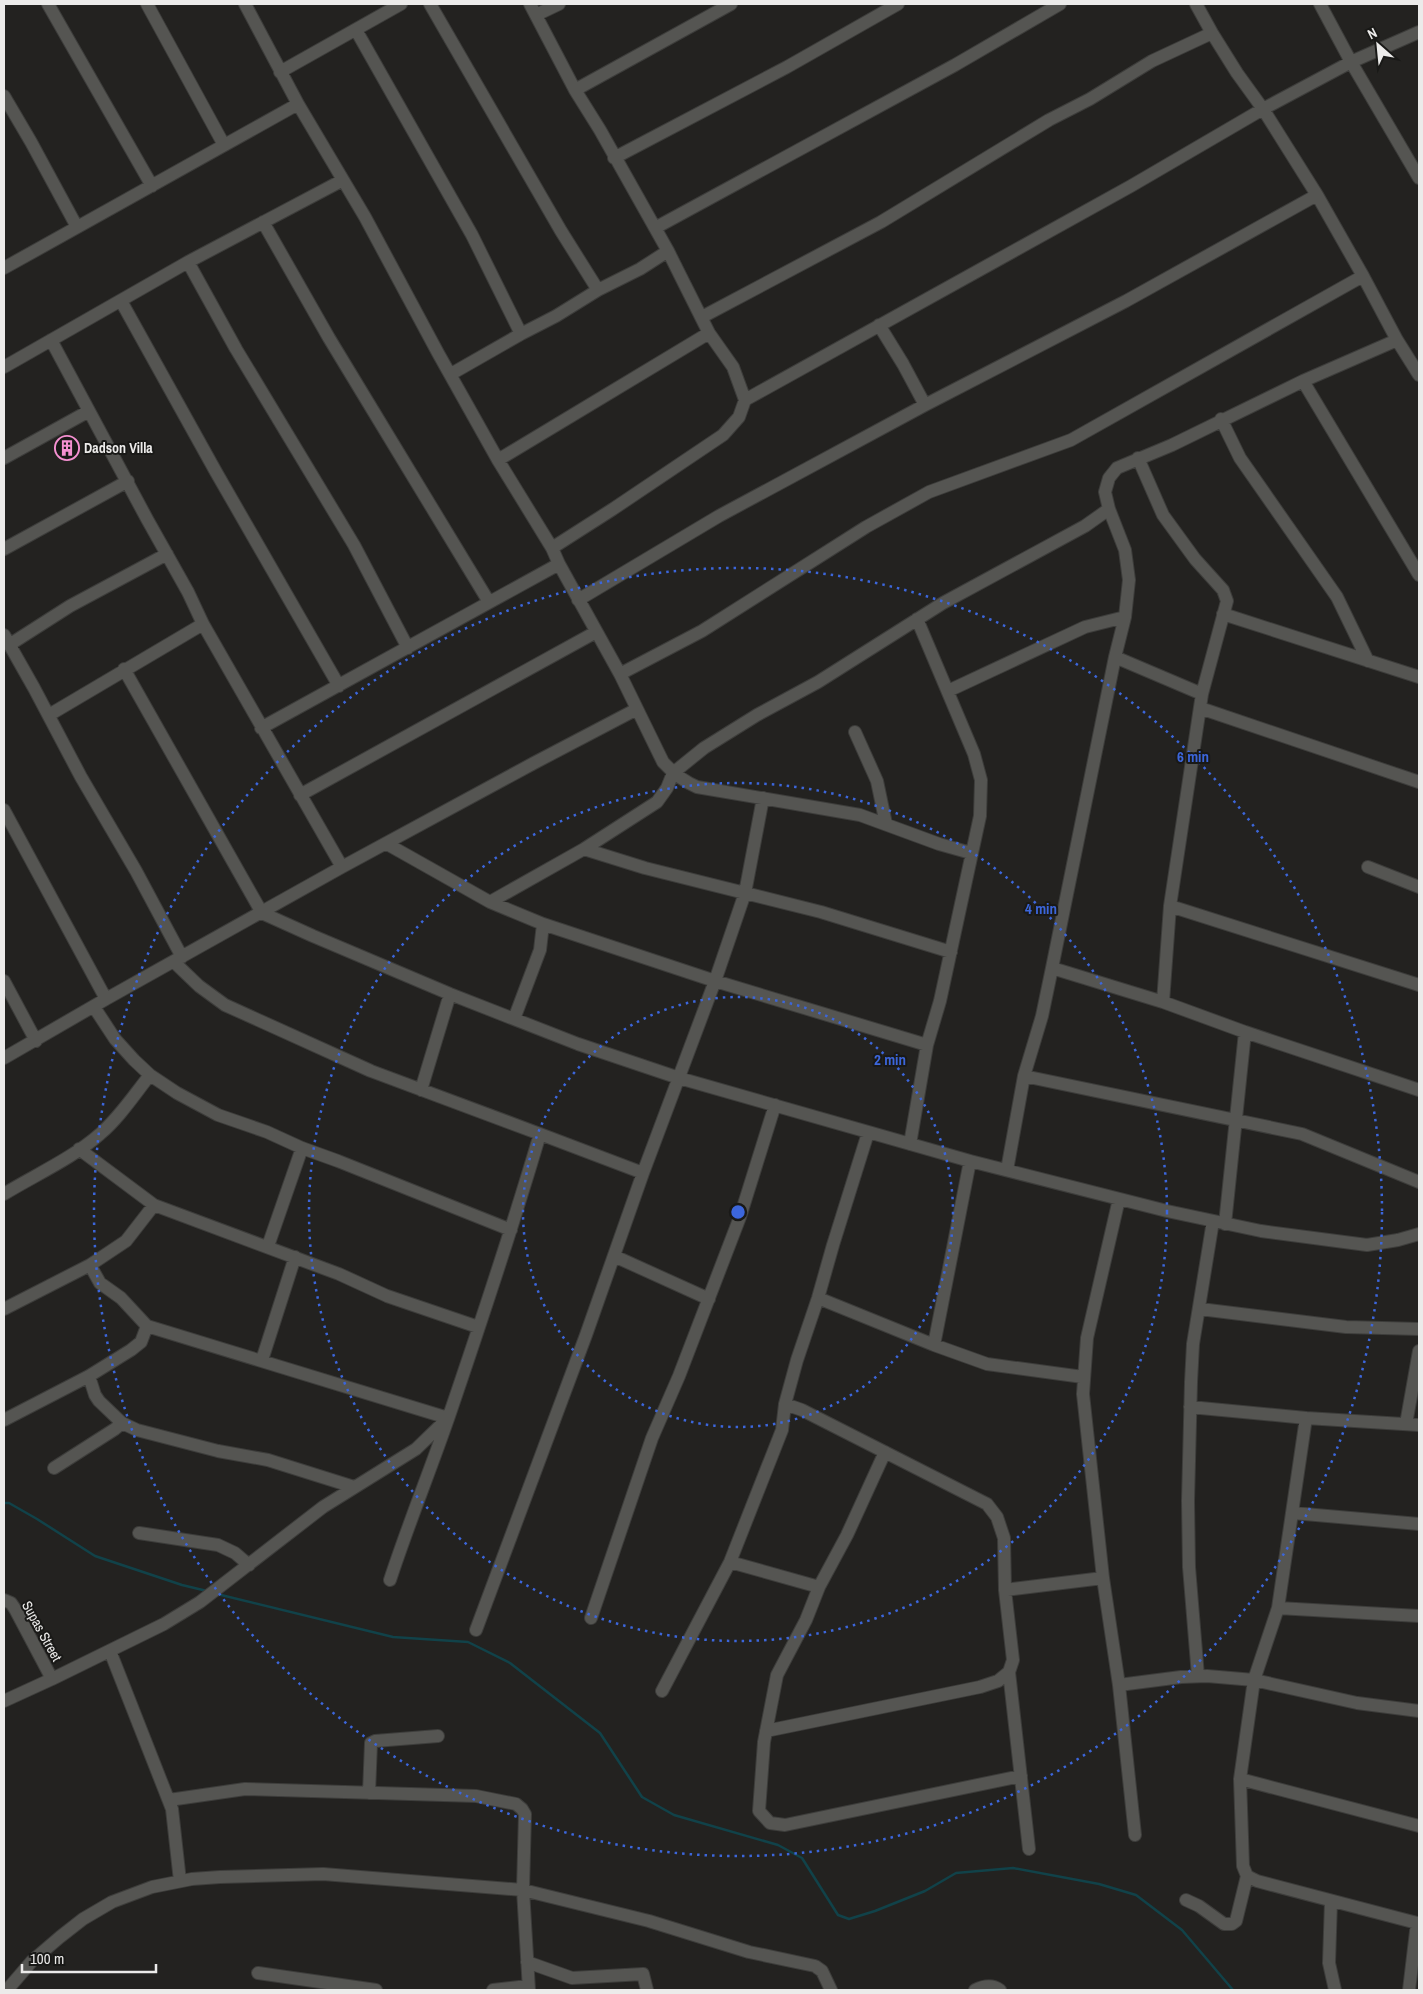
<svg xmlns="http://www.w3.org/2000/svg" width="1423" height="1994" font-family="'Archivo Narrow',sans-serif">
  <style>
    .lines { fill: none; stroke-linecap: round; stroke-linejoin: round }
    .stream { stroke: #114249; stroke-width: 2.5 }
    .minor-casing { stroke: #3d3d3b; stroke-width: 14 }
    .minor { stroke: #555552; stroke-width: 12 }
    .ring { fill: none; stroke: #3c66db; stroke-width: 2.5; stroke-dasharray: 2.5 5 }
    .labels { text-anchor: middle; stroke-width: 4; stroke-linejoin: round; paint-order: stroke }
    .poi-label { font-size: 14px; font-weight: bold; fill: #ecebea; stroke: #191917; text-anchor: start }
    .street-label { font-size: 14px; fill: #ecebea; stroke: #191917 }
    .centre { fill: #3c66db; stroke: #191917; stroke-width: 2.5 }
    .ring-label { font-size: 15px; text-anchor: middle; font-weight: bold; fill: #3c66db; stroke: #191917; stroke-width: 4; stroke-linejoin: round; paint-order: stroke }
  </style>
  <rect width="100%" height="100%" fill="#232220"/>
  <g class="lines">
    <!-- stream -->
    <path class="stream" d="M 4,1503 L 9,1503 L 37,1519 L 95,1556 L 182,1585 L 207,1591
      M 217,1594 L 393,1637 L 468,1642 L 510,1663 L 600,1733 L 642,1797 L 674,1815 L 778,1845 L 802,1858 L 838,1915 L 849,1919 L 875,1911 L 925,1891 L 956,1873 L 1013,1868 L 1099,1884 L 1136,1895 L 1182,1930 L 1233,1990"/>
    <defs>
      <path id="minor" d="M 48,4 L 152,186
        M 147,4 L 224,145
        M 245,4 L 298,104 L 365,217 L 438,353 L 498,460 L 552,548 L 559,564 L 620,674 L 663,762 C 673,773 683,781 697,787 L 860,815 L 939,844 L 971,853
        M 430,4 L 561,231 L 598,290
        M 530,4 L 575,90 L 600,130 L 668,251 L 709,333 L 733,367 L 745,400 L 739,417 L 723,435 L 613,509 L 552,548
        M 1196,4 L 1212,33 L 1237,73 L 1263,109 L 1317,195 L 1363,276 L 1397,340 L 1419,375
        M 1320,4 L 1351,62 L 1419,178
        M 536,15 L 559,4
        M 356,30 L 472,235 L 521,334
        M 280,72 L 401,4
        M 575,90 L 731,4
        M 4,96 L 31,142 L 77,227
        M 614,158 L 787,67 L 898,4
        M 263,222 L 329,338 L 489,602
        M 655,228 L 955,65 L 1060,4
        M 188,262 L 236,349 L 354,545 L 408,648
        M 4,268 L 298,104
        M 121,301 L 216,472 L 339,686
        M 702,317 L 881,222 L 1049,120 L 1090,99 L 1152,61 L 1212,33
        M 879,325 L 903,364 L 925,405
        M 51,340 L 147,519 L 188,592 L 203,624 L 342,867
        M 4,367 L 188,262 L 343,180
        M 451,374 L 521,334 L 556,316 L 598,290 L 640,269 L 668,251
        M 1303,381 L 1419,575
        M 745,400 L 1131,186 L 1263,109 L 1351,62 L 1419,32
        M 1221,419 L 1240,458 L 1337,597 L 1368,661
        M 4,458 L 89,411
        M 1138,458 L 1163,515 L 1195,559 L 1223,590 L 1227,601 L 1202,694 L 1170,906 L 1163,1002
        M 498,460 L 709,333
        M 4,549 L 128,481
        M 578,600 L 719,516 L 925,405 L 1126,301 L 1317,195
        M 1223,614 L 1419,677
        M 4,635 L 34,688 L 81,777 L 136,871 L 182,957
        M 9,645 L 70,606 L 167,554
        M 1115,657 L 1202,694
        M 124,669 L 262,913 L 313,936 L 450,994 L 578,1044 L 679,1078 L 970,1161 L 1167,1211 L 1261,1231 L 1367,1245 L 1398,1240 L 1419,1234
        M 620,674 L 702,631 L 866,527 L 929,492 L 1071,440 L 1363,276
        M 948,691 L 1085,627 L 1125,617
        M 1200,708 L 1419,782
        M 49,715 L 203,624
        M 261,728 L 559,564
        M 855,732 L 877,781 L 886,824
        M 300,795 L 596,632
        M 4,810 L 106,999 L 4,1058
        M 387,844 L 490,902 L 584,849 L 657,802 L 667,788 L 673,773 L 704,748 L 757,715 L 818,682 L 943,603 L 1085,526 L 1109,509
        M 584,849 L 645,868 L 821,912 L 951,952
        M 1368,867 L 1419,887
        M 490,902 L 543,924 L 715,981 L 927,1045
        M 1170,906 L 1419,985
        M 174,962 L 199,986 L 225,1005 L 371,1071 L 540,1134
        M 1052,968 L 1163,1002 L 1245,1032
        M 4,981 L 36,1041
        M 106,999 L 342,867 L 534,763 L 637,709
        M 94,1007 L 115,1039 L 134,1060 L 150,1075 L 177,1093 L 218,1115 L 267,1132 L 302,1148 L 338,1161 L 511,1230
        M 514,1019 L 540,950 L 543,924
        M 1024,1076 L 1302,1134 L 1419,1182
        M 421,1090 L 450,994
        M 910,1144 L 927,1045 L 940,1001 L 980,816 L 981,780 L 974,754 L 917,619
        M 79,1149 L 154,1205 L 339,1274 L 387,1296 L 478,1327
        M 1007,1170 L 1024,1076 L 1042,1016 L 1052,968 L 1115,657 L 1125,617 L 1129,580 L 1125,550 L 1109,509 L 1105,492 L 1109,478 L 1117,468 L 1172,445 L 1303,381 L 1397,340
        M 4,1194 C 35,1175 73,1158 100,1134 C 119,1118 134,1095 150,1075
        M 1119,1199 L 1087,1338 L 1083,1394 L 1103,1578 L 1119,1685 L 1135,1835
        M 1225,1224 L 1245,1032 L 1419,1090
        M 268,1246 L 302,1148
        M 614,1256 L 709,1299
        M 818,1298 L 934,1345 L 987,1364 L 1083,1377
        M 4,1309 L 90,1265 L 126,1241 L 154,1205
        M 1200,1309 L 1346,1327 L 1419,1329
        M 934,1345 L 970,1161
        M 262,1360 L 295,1257
        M 89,1376 L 95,1395 L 99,1401 L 122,1423 L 137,1430 L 218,1451 L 268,1460 L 354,1487
        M 1190,1407 L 1306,1418 L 1419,1425
        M 1306,1418 L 1278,1608 L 1254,1680 L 1240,1779 L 1243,1866 L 1247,1876 L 1257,1881 L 1417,1923 L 1409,1990
        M 4,1420 L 89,1376 L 131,1350 L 141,1342 L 147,1326 L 121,1298 L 100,1283 L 90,1265
        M 1406,1424 L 1419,1351
        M 885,1452 L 847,1535 L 819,1587 L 806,1620 L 777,1675 L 764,1742 L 759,1811 L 770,1823 L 785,1825 L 1021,1776
        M 54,1468 L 115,1429 L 122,1423
        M 1293,1513 L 1419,1524
        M 139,1533 L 218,1545 L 235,1553 L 249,1565
        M 730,1562 L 819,1587
        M 390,1580 C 408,1525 430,1471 449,1416 C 481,1322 512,1229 540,1134 L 643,1173
        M 1005,1590 L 1103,1578
        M 4,1600 L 11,1603 L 15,1609 L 52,1679
        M 1278,1608 L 1419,1616
        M 591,1618 L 652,1438 L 679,1376 L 740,1217 L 775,1105
        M 476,1630 L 586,1335 L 643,1173 L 715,981 L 745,893 L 763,798
        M 110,1651 L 172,1809 L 180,1881
        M 1009,1672 L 1029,1849
        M 1198,1676 L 1189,1567 L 1188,1501 L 1191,1382 L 1193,1344 L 1213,1221
        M 1119,1685 L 1181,1677 L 1207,1676 L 1254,1680 L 1357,1703 L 1419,1711
        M 662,1691 L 730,1562 L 782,1430 L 785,1404 L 797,1360 L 818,1298 L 833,1245 L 868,1133
        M 4,1701 L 52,1679 L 164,1624 L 200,1602 L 323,1507 L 416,1449 L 448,1418 L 147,1326
        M 766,1731 L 980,1687 L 998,1681 L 1009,1672 L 1013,1660 L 1005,1590 L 1004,1538 L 997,1517 L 987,1504 L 802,1410 L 785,1404
        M 1240,1779 L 1419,1826
        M 369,1793 L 371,1743 L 375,1741 L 438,1736
        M 169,1800 L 245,1789 L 476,1796 L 516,1804 L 522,1809 L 525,1814 L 523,1890 L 529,1990
        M 1186,1900 L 1199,1906 L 1224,1924 L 1232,1924 L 1236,1921 L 1247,1876
        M 1331,1901 L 1329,1963 L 1335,1990
        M 527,1962 L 572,1978 L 643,1974 L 647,1990
        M 258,1973 L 376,1990
        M 7,1990 L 32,1961 L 60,1937 L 83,1919 L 112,1902 L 152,1887 L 192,1879 L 220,1877 L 323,1874 L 523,1890 L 649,1921 L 749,1952 L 815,1966 L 822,1971 L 831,1990
        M 493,1990 L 528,1986
        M 975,1990 C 983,1986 992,1984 1000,1990"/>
    </defs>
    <!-- minor casing -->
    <use href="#minor" class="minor-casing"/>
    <!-- minor -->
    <use href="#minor" class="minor"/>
  </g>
  <!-- distance rings -->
  <g class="ring">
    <circle cx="738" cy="1212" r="215"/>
    <circle cx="738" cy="1212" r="429"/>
    <circle cx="738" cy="1212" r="644"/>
  </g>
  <!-- icons -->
  <defs>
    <symbol id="building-ring" viewBox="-11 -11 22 22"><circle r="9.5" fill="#191917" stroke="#f590d1" stroke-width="1.5"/><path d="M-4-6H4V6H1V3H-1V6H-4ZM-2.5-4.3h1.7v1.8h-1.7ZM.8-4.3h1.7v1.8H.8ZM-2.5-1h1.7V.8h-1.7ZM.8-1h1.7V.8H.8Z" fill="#f590d1"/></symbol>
  </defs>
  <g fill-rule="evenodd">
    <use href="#building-ring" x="53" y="434" width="28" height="28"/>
  </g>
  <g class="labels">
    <!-- poi labels -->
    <g class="poi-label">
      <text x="84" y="453">Dadson Villa</text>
    </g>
    <!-- street labels -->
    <g class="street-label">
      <text transform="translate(42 1631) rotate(61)" y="5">Supas Street</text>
    </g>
  </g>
  <circle cx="738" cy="1212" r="8" class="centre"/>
  <g class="ring-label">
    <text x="1193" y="762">6 min</text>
    <text x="1041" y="914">4 min</text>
    <text x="890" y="1065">2 min</text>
  </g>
  <!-- border -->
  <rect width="1423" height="1994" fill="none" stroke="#ecebea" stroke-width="10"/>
  <!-- north arrow -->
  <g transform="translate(1378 45) rotate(333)" stroke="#191917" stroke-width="4" paint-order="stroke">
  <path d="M0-4L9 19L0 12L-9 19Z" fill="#ecebea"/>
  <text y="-8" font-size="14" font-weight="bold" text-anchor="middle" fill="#ecebea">N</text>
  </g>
  <!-- scale -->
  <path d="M22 1964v8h134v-8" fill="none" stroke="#ecebea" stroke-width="2.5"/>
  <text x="30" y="1964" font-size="15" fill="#ecebea" stroke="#191917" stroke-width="4" paint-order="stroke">100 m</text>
</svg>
